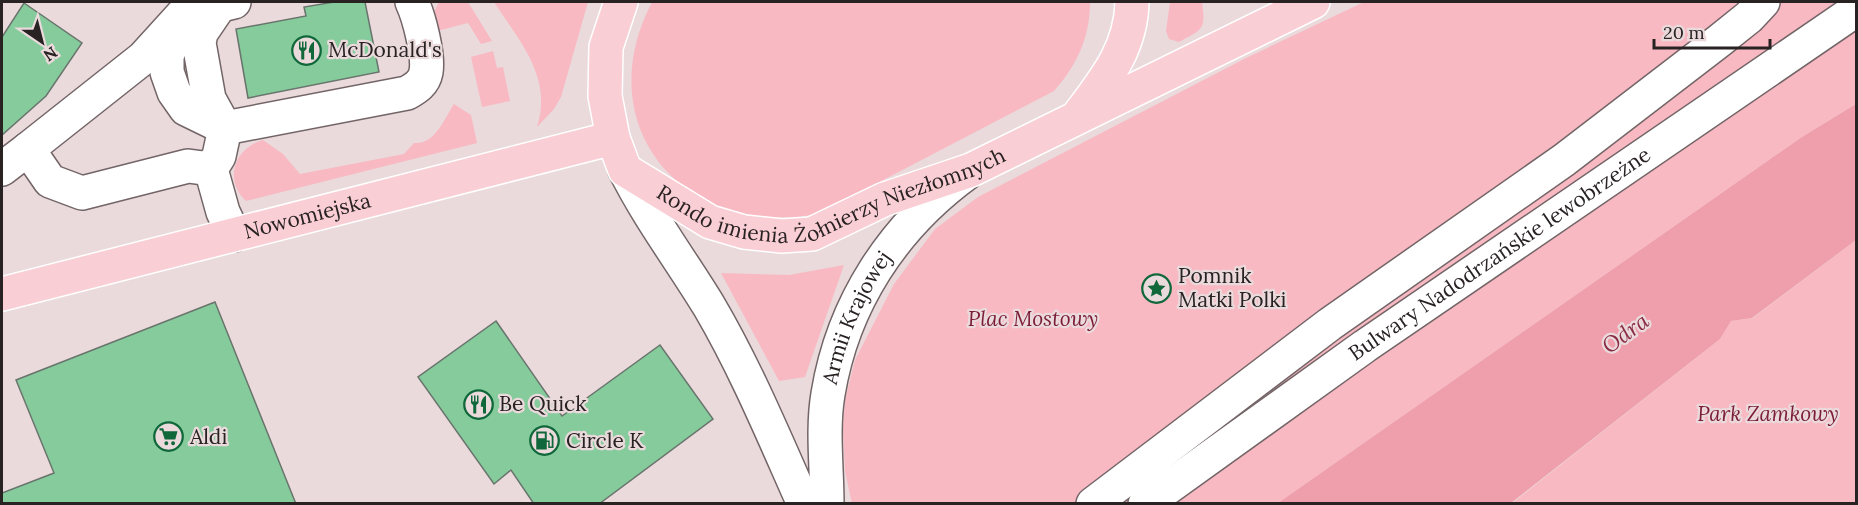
<svg xmlns="http://www.w3.org/2000/svg" width="1858" height="505" font-family="Lora,serif">
  <style>
    .green { fill: #f8b9c2 }
    .water { fill: #ef9eab }
    .building { fill: #85cb9c; stroke: #69746c; stroke-width: 1.5 }
    .lines { fill: none; stroke-linecap: round; stroke-linejoin: round }
    .minor-casing { stroke: #736567; stroke-width: 36 }
    .major-casing { stroke: #fff; stroke-width: 36 }
    .minor { stroke: #fff; stroke-width: 33 }
    .major { stroke: #faced5; stroke-width: 33 }
    .labels { text-anchor: middle; stroke-width: 4.5; stroke-linejoin: round; paint-order: stroke }
    .poi-label { font-size: 21px; fill: #282223; stroke: #eadadc; text-anchor: start }
    .street-label { font-size: 21px; fill: #282223; stroke: #eadadc }
    .park-label { font-size: 21px; font-style: italic; fill: #7b1d37; stroke: #eadadc }
    .water-label { font-size: 22px; font-style: italic; fill: #8a2c43; stroke: #eadadc }
  </style>
  <rect width="100%" height="100%" fill="#eadadc"/>
  <!-- green -->
  <path class="green" d="M 439,2 L 468,2 L 492,41 L 481,44 L 468,23 L 433,32 L 433,14 Z
    M 494,2 L 588,2 L 561,97 L 554,109 L 537,127 C 553,77 519,41 494,2 Z
    M 652,2 L 1090,2 C 1090,37 1077,65 1054,91 L 818,214 C 685,239 587,127 652,2 Z
    M 1170,2 L 1202,2 C 1206,30 1203,29 1179,42 L 1169,39 L 1166,31 Z
    M 1364,2 L 1856,2 L 1856,104 L 1802,137 L 1278,503 L 852,504 L 845,471 L 843,429 L 845,400 L 855,360 L 894,284 L 935,229 L 978,197 L 1246,58 Z
    M 493,51 L 497,68 L 503,67 L 510,101 L 482,107 L 471,57 Z
    M 454,104 L 471,115 L 477,143 L 246,201 C 223,179 235,148 263,140 L 283,154 L 300,174 L 404,154 L 414,143 C 435,145 444,119 454,104 Z
    M 1856,240 L 1856,503 L 1511,504 L 1720,339 L 1731,321 L 1753,318 Z
    M 844,265 L 805,377 L 779,381 L 721,273 L 789,275 Z"/>
  <!-- water -->
  <path class="water" d="M 1856,104 L 1856,240 L 1752,318 L 1731,321 L 1720,339 L 1511,503 L 1278,503 L 1802,137 Z"/>
  <!-- building -->
  <path class="building" d="M 334,2 L 365,2 L 379,72 L 248,98 L 236,29 L 306,16 L 304,7 Z
    M 24,3 L 82,43 L 46,96 L 2,135 L 2,37 Z
    M 215,302 L 296,504 L 2,504 L 2,493 L 54,473 L 16,380 Z
    M 496,321 L 562,416 L 660,345 L 713,419 L 599,504 L 534,504 L 511,470 L 494,484 L 418,377 Z"/>
  <g class="lines">
    <defs>
      <g id="minor">
        <path d="M 220,5 L 201,33 L 199,43 L 209,99 L 225,128 L 219,156 L 211,169 L 223,212 L 234,235"/>
        <path d="M 179,25 L 167,56 L 167,72 L 174,92 L 186,109 L 225,128 L 407,93 C 416,88 424,83 426,72 C 429,55 419,17 412,2"/>
        <path d="M 2,169 L 28,149"/>
        <path d="M 211,169 L 188,166 L 82,193 L 50,181 L 28,149 L 143,58 L 183,14 L 234,2"/>
        <path d="M 625,170 C 649,218 681,260 709,306 C 746,369 774,437 804,504"/>
        <path id="s1" d="M 827,504 C 827,468 822,429 828,394 C 843,303 893,227 967,173"/>
        <path d="M 1093,504 L 1330,324 L 1564,160 L 1719,41 L 1749,17 L 1763,2"/>
        <path id="s2" d="M 1145,504 L 1365,346 L 1856,10"/>
      </g>
      <g id="major">
        <path id="s3" d="M 621,2 L 606,47 L 605,96 L 613,138 L 625,170 L 710,222 L 744,232 L 782,236 L 812,234 L 885,199 L 971,170 L 1313,2"/>
        <path d="M 1078,116 C 1105,80 1131,49 1132,2"/>
        <path id="s4" d="M 2,294 L 613,138"/>
      </g>
    </defs>
    <!-- minor casing -->
    <use href="#minor" class="minor-casing"/>
    <!-- major casing -->
    <use href="#major" class="major-casing"/>
    <!-- minor -->
    <use href="#minor" class="minor"/>
    <!-- major -->
    <use href="#major" class="major"/>
  </g>
  <!-- icons -->
  <defs>
    <symbol id="restaurant-ring" viewBox="-11 -11 22 22"><circle r="9.5" fill="#eadadc" stroke="#10673a" stroke-width="1.5"/><path d="M-5-6h1v4h1v-4h1v4h1v-4h1v5L-1.5 .5V6h-2V.5L-5-1ZM5-6V6H3V1.5H1.5Q1.5-4 5-6Z" fill="#10673a"/></symbol>
    <symbol id="sight-ring" viewBox="-11 -11 22 22"><circle r="9.5" fill="#eadadc" stroke="#10673a" stroke-width="1.5"/><path d="M0-6L1.8-2.2L6-1.7L2.9 1.2L3.7 5.4L0 3.3L-3.7 5.4L-2.9 1.2L-6-1.7L-1.8-2.2Z" fill="#10673a"/></symbol>
    <symbol id="supermarket-ring" viewBox="-11 -11 22 22"><circle r="9.5" fill="#eadadc" stroke="#10673a" stroke-width="1.5"/><path d="M-6-5.5h2.5l.6 2H6L4.5 2H-2.5L-4.4-4H-6ZM-1.5 3.2a1.3 1.3 0 1 0 .1 0ZM3 3.2a1.3 1.3 0 1 0 .1 0Z" fill="#10673a"/></symbol>
    <symbol id="fuel-ring" viewBox="-11 -11 22 22"><circle r="9.5" fill="#eadadc" stroke="#10673a" stroke-width="1.5"/><path d="M-5.5-6h7V0h2V4h1.3V-2.5L3-4.5l.8-.8L6-3V5H2.5V1h-1V6h-7ZM-4.2-4.7v3.2H.2V-4.7Z" fill="#10673a"/></symbol>
  </defs>
  <g fill-rule="evenodd">
    <use href="#restaurant-ring" x="290" y="34" width="33" height="33"/>
    <use href="#sight-ring" x="1140" y="272" width="33" height="33"/>
    <use href="#restaurant-ring" x="462" y="388" width="33" height="33"/>
    <use href="#supermarket-ring" x="152" y="420" width="33" height="33"/>
    <use href="#fuel-ring" x="528" y="424" width="33" height="33"/>
  </g>
  <g class="labels">
    <!-- poi labels -->
    <g class="poi-label">
      <text x="328" y="57">McDonald's</text>
      <text x="1178" y="283">Pomnik<tspan x="1178" dy="24">Matki Polki</tspan></text>
      <text x="499" y="411">Be Quick</text>
      <text x="190" y="444">Aldi</text>
      <text x="566" y="448">Circle K</text>
    </g>
    <!-- street labels -->
    <g class="street-label">
      <text dy="7" stroke="none"><textPath href="#s3" startOffset="399">Rondo imienia Żołnierzy Niezłomnych</textPath></text>
      <text dy="7" stroke="none"><textPath href="#s4" startOffset="315">Nowomiejska</textPath></text>
      <text dy="7" stroke="none"><textPath href="#s2" startOffset="434">Bulwary Nadodrzańskie lewobrzeżne</textPath></text>
      <text dy="7" stroke="none"><textPath href="#s1" startOffset="192">Armii Krajowej</textPath></text>
    </g>
    <!-- park labels -->
    <g class="park-label">
      <text x="1033" y="326">Plac Mostowy</text>
      <text x="1768" y="421">Park Zamkowy</text>
    </g>
    <!-- water labels -->
    <g class="water-label">
      <text transform="translate(1625 333) rotate(-36)" y="8">Odra</text>
    </g>
  </g>
  <!-- border -->
  <rect width="1858" height="505" fill="none" stroke="#282223" stroke-width="6"/>
  <!-- north arrow -->
  <g transform="translate(42 42) rotate(145)" stroke="#eadadc" stroke-width="4.5" paint-order="stroke">
  <path d="M0-4.5L10 22L0 15L-10 22Z" fill="#282223"/>
  <text y="-9" font-size="16" font-weight="bold" text-anchor="middle" fill="#282223">N</text>
  </g>
  <!-- scale -->
  <path d="M1654 39v9h116v-9" fill="none" stroke="#282223" stroke-width="3"/>
  <text x="1663" y="39" font-size="18" fill="#282223" stroke="#eadadc" stroke-width="4.5" paint-order="stroke">20 m</text>
</svg>
